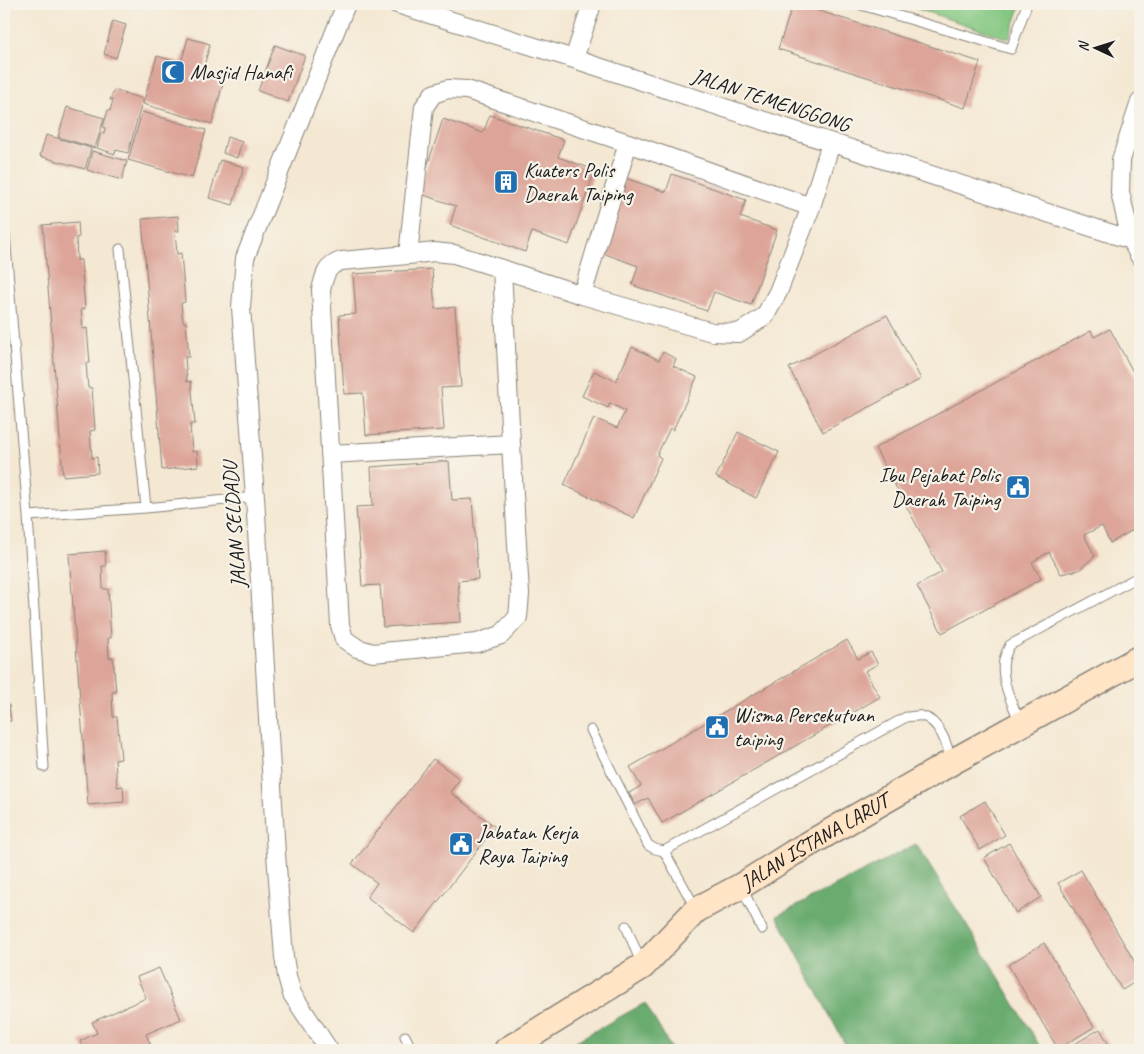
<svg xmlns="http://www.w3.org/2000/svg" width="1144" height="1054" font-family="Caveat,sans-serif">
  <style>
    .green { fill: #83c781; stroke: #50724e }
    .forest { fill: #6aac6f; stroke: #436446 }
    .building { fill: #dda599 }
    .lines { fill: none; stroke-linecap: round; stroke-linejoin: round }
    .service-casing { stroke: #888278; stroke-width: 11 }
    .minor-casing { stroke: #888278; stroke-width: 20 }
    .secondary-casing { stroke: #888278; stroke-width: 28 }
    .service { stroke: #fff; stroke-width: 9 }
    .minor { stroke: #fff; stroke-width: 18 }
    .secondary { stroke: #ffe4c6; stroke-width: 25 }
    .labels { text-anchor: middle; stroke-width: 4.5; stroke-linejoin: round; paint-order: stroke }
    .poi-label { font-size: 21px; fill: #1c1c1c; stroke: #f7f3e8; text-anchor: start }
    .street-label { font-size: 21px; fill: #1c1c1c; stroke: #f7f3e8 }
  </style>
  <rect width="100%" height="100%" fill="#f7f3e8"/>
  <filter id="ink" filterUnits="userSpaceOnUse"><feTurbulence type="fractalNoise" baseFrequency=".02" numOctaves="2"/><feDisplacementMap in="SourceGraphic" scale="10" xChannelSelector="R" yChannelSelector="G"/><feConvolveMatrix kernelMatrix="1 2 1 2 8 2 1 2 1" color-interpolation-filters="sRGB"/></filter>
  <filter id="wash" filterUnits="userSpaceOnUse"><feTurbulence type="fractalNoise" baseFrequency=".0096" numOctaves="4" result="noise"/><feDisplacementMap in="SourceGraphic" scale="20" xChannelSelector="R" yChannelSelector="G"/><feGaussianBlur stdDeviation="1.12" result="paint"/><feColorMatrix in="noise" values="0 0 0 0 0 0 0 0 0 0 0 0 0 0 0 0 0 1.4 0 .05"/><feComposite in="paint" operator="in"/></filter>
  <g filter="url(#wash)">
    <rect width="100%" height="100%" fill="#f4e8d3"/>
    <!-- green -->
    <path class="green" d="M 903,4 L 1021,4 L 1009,39 Z"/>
    <!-- forest -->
    <path class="forest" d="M 916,844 L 1000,979 L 1042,1050 L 848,1050 L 777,916 Z
      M 645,1003 L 672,1050 L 560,1050 Z"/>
    <g id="blocks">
      <!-- building -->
      <path class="building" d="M 793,4 L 797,4 L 980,62 L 965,108 L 778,49 Z
        M 113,21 L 126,25 L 116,58 L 104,54 Z
        M 188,38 L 210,44 L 203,70 L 225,76 L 212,124 L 143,104 L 157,56 L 181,63 Z
        M 275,45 L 305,56 L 288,102 L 258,91 Z
        M 114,90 L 143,99 L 128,153 L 116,150 L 115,154 L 97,148 L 101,133 L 104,134 L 105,128 L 103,127 L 108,110 L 110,111 L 113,100 L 110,100 Z
        M 67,107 L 104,118 L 95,148 L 58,137 Z
        M 142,112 L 206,130 L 192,178 L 128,160 Z
        M 490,115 L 564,140 L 558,157 L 595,170 L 569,245 L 532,232 L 525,252 L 450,225 L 456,206 L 418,193 L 443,119 L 483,133 Z
        M 46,135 L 91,148 L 85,169 L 40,156 Z
        M 227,137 L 242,142 L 237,158 L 223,153 Z
        M 92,151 L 127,161 L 122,180 L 87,170 Z
        M 220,160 L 244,167 L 233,205 L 209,198 Z
        M 672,174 L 746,200 L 740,217 L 777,230 L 751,305 L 714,292 L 707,311 L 632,285 L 638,266 L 600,252 L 625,178 L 666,192 Z
        M 178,216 L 179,231 L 175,231 L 177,254 L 181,253 L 185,302 L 181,303 L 183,322 L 186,322 L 189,357 L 185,357 L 187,382 L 191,381 L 195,424 L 190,424 L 192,452 L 197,451 L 198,466 L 162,470 L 142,219 Z
        M 78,222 L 79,237 L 76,238 L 77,260 L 81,260 L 85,309 L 81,309 L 83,329 L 87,328 L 90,363 L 86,363 L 88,388 L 92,388 L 95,430 L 90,431 L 92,458 L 97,457 L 98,473 L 63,476 L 43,225 Z
        M 432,269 L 435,309 L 455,307 L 461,387 L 441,388 L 444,430 L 366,435 L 363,393 L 344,394 L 339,315 L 356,314 L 353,274 Z
        M 887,315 L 921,379 L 823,432 L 789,368 Z
        M 1110,329 L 1140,385 L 1140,526 L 1110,543 L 1102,526 L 1084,535 L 1095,556 L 1079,570 L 1061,574 L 1049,552 L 1032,562 L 1041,579 L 942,633 L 917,586 L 942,572 L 875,448 L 1091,331 L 1094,337 Z
        M 632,347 L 659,360 L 663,352 L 676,359 L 673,366 L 697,377 L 673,430 L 670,428 L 657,455 L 661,458 L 634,518 L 564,485 L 594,418 L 617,428 L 625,411 L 610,403 L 608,408 L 582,396 L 594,371 L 616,381 Z
        M 738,432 L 779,452 L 756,498 L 716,477 Z
        M 449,461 L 452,500 L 472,499 L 478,579 L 458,581 L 461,622 L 383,627 L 380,585 L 362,586 L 356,507 L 373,506 L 371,467 Z
        M 105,551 L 106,566 L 102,566 L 103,589 L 108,589 L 111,638 L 108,638 L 109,658 L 113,657 L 116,692 L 112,692 L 113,717 L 117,717 L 121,759 L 115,760 L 117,787 L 123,786 L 124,802 L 88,805 L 69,554 Z
        M 847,640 L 858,659 L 871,652 L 878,664 L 865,671 L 880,697 L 662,823 L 648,798 L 635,805 L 629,793 L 641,786 L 630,767 Z
        M 4,705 L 9,705 L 11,721 L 4,721 Z
        M 433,759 L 460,779 L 450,792 L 495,827 L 414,933 L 367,897 L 377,883 L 352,864 Z
        M 985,801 L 1005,835 L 980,850 L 960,816 Z
        M 1009,843 L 1041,897 L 1016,913 L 984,858 Z
        M 1081,870 L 1140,971 L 1140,979 L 1122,990 L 1058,883 Z
        M 1044,943 L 1094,1027 L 1058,1049 L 1008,965 Z
        M 159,968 L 181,1019 L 146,1034 L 153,1050 L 84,1050 L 80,1041 L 97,1033 L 92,1022 L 146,998 L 137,977 Z
        M 1100,1029 L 1112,1050 L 1064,1050 Z"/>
    </g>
  </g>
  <g filter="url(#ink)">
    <use href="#blocks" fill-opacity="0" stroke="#888278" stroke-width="1"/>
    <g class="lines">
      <defs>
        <path id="service" d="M 858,4 L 1011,49 L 1027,4
          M 5,234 L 28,516 L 44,767
          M 120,249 L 146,508
          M 28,516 L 146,508 L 255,497
          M 1020,722 C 1012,704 1000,679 1004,660 C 1005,655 1008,649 1010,645 L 1140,576
          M 591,730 L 648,845 L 655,849 L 664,851 L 906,717 C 911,717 917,715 922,716 C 940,721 947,745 951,759
          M 664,851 L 696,909
          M 742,888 L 762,929
          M 626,926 L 641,963
          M 405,1036 L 412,1050"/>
        <path id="minor" d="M 397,4 L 574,59 L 1131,240
          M 574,59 L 592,4
          M 1140,102 L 1121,160 L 1120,192 L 1131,240 L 1140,257
          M 811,207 L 628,143 L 467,90 L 448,89 L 433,94 L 424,107 L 408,255 L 341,261 C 325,267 325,275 321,290 L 340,625 L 344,639 L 357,648 L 373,653 L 477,643 L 501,635 L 518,617 L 520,594 L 511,444 L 502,269 L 582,295 L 712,332 L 739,333 L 765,316 L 778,292 L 811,207 L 831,143
          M 408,255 L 434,252 L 454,254 L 502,269
          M 582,295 L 628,143
          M 330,454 L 511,444
          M 329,1050 L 292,994 L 287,976 L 284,957 L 276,854 L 255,497 L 241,307 L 245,258 L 346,4"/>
        <g id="secondary">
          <path id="s1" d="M 507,1050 L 643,966 L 696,910 L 741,886 L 793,853 L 952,762 L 1140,658"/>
        </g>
      </defs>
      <!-- service casing -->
      <use href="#service" class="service-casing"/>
      <!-- minor casing -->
      <use href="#minor" class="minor-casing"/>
      <!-- secondary casing -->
      <use href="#secondary" class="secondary-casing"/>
      <!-- service -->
      <use href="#service" class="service"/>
      <!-- minor -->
      <use href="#minor" class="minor"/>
      <!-- secondary -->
      <use href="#secondary" class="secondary"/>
    </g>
  </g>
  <!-- icons -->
  <defs>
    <symbol id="mosque-square" viewBox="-11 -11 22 22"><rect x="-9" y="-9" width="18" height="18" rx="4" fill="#1f6fb2" stroke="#f7f3e8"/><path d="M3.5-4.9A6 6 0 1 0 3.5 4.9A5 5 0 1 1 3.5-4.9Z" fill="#fff"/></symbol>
    <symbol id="building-square" viewBox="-11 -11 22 22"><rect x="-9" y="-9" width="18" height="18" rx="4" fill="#1f6fb2" stroke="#f7f3e8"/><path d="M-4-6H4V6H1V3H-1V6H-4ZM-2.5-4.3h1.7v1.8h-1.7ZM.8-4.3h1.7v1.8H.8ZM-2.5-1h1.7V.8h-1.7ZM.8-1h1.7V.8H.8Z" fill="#fff"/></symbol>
    <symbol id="civic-square" viewBox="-11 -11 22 22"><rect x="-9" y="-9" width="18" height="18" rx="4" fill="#1f6fb2" stroke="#f7f3e8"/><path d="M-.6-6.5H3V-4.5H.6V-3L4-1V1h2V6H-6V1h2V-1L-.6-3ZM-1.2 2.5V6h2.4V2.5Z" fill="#fff"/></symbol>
  </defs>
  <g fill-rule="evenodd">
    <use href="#mosque-square" x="159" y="58" width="28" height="28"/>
    <use href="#building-square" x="492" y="168" width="28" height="28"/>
    <use href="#civic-square" x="1004" y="473" width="28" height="28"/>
    <use href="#civic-square" x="703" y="713" width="28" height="28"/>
    <use href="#civic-square" x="447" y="830" width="28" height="28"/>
  </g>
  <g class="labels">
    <!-- poi labels -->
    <g class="poi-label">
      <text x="190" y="79">Masjid Hanafi</text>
      <text x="524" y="177">Kuaters Polis<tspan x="524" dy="24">Daerah Taiping</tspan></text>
      <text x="1000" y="482" text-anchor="end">Ibu Pejabat Polis<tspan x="1000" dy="24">Daerah Taiping</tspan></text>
      <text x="734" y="722">Wisma Persekutuan<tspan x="734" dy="24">taiping</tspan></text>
      <text x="478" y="839">Jabatan Kerja<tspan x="478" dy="24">Raya Taiping</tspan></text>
    </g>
    <!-- street labels -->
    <g class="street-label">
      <text transform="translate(771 100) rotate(18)" y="7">JALAN TEMENGGONG</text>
      <text transform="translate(234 525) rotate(-94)" y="7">JALAN SELDADU</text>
      <text dy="7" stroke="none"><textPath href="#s1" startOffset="374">JALAN ISTANA LARUT</textPath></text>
    </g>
  </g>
  <!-- margin -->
  <rect width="1144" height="1054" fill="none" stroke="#f7f3e8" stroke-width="20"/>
  <!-- north arrow -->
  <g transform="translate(1096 48) rotate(274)" stroke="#f7f3e8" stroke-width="4" paint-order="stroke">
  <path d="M0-4L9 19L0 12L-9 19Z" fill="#1c1c1c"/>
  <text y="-8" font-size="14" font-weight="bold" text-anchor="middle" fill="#1c1c1c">N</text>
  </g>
</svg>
